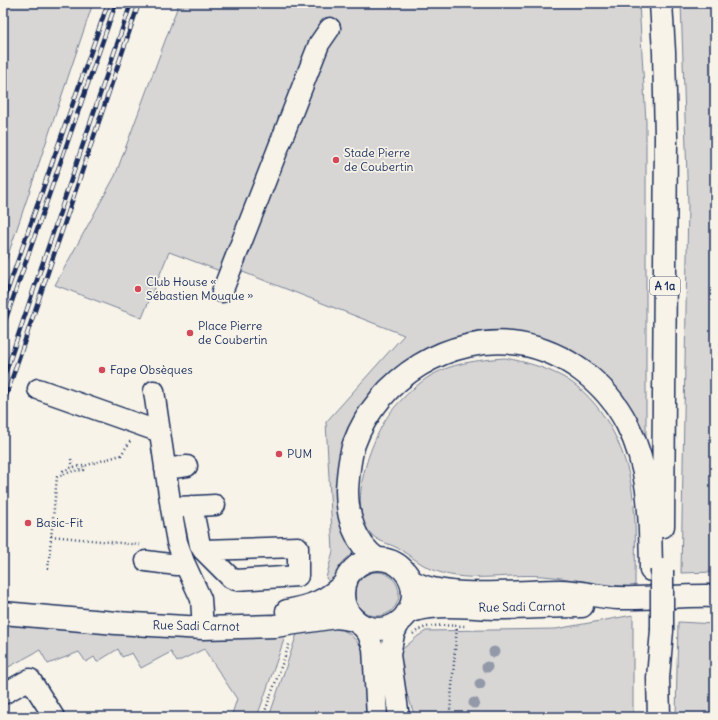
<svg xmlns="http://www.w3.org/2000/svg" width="718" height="720" font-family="Delius,sans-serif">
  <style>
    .green { fill: #d7d6d4; stroke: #798299 }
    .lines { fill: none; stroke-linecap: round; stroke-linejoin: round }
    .minor-casing { stroke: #1b2f5e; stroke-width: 23 }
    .major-casing { stroke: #1b2f5e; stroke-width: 25 }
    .highway-casing { stroke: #1b2f5e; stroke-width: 25 }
    .path { stroke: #1b2f5e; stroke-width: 2.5; stroke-dasharray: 1 3; stroke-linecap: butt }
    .minor { stroke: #f7f3e8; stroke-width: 20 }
    .major { stroke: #f7f3e8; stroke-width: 22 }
    .highway { stroke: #f7f3e8; stroke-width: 22 }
    .rail-casing { stroke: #1b2f5e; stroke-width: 4.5 }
    .rail { stroke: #f7f3e8; stroke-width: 3; stroke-dasharray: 9; stroke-linecap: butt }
    .highway-bridge-casing { stroke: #1b2f5e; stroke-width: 25; stroke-linecap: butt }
    .highway-bridge { stroke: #f7f3e8; stroke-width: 22 }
    .tree { fill: #9399a9 }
    .poi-dot { fill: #d1495b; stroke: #f7f3e8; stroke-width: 1.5 }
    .labels { text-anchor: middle; stroke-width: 3.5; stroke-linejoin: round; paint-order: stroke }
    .shield { fill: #f7f3e8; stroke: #5d6a87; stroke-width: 1 }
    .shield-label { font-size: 11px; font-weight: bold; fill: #1b2f5e }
    .poi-label { font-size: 12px; fill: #1b2f5e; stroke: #f7f3e8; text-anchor: start }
    .street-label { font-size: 12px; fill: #1b2f5e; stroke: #f7f3e8 }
  </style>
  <rect width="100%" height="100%" fill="#f7f3e8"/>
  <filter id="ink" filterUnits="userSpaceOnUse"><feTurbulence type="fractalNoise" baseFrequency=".025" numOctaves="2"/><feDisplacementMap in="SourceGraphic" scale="8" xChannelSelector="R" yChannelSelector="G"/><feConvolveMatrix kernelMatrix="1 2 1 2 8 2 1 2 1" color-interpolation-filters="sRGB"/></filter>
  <g filter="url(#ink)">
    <!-- green -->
    <path class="green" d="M 3,3 L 93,3 L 3,270 Z
      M 179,3 L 639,3 L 646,122 L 646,445 L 602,375 L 470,336 L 361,410 L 355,548 L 342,572 L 332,585 L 326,578 L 333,551 L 326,422 L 404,335 L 235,269 L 228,274 L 169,252 L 142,318 L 55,285 L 115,176 Z
      M 681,3 L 715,3 L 715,572 L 681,573 L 688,205 Z
      M 505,358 C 526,362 544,367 563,377 C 602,399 625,446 632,490 C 637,521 635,555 635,587 C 625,586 615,586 605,585 C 584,583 563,577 542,576 C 505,573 464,585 429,568 C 419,563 410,556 401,550 C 392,544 380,543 372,535 C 345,508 371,439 390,413 C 400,400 414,387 427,378 C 450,363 478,360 505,358 Z
      M355 594a22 22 0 1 1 44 0a22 22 0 1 1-44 0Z
      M 633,615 L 633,717 L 415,717 L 409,699 L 399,681 L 398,653 L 418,636 L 426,631 L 556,629 Z
      M 678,622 L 715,624 L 715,717 L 676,717 Z
      M 3,625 L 152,636 L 208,638 L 286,634 L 257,717 L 231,717 L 237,699 L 204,649 L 177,662 L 171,652 L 141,668 L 132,653 L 122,657 L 118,649 L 97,662 L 94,657 L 86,662 L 79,652 L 48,664 L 40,650 L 3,670 Z
      M 326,627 L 339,628 L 350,634 L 360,645 L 367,658 L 368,717 L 269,717 L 297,634 Z"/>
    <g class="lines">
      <defs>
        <path id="minor" d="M 222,292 L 319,44 L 330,28
          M 38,389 L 160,432
          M 154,391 L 171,508 L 177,542 L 184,562 L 201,599 L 203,628
          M 165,469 L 187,466
          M 192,506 L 200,545 L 203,550 L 298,547 L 298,576 L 236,580 L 231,578 L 203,550
          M 179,507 L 215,505
          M 146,561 L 177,565 L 184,562
          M 359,623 L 368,634 L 373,648 L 377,717
          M 3,694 L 30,679 L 54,717
          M 399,717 L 390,655 L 394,634 L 401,620"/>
        <path id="major" d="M343 594a35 35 0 1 1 70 0a35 35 0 1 1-70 0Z
          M 410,580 C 441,601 522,591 560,591 C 580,591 598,597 618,598 C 650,599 682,595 715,596
          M 287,611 C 312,606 327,601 346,582
          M 3,613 L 116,623 L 203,628 L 275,626 L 336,617 L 355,620
          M 407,613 C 432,601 471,608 498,608 C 526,608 554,606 582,606"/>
        <path id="highway" d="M 661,3 L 664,52 L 666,137 L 663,526
          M 377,559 C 355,544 347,516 347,490 C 348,475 349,459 354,444 C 378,378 450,333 520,344 C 566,352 606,383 627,424 C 651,470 650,520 651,570
          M 659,717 L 658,678 L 662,630"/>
      </defs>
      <!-- minor casing -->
      <use href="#minor" class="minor-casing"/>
      <!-- major casing -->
      <use href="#major" class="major-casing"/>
      <!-- highway casing -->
      <use href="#highway" class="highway-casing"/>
      <!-- path -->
      <path class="path" d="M 71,459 L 73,467
        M 62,475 L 63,471 L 73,467 L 84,466 L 121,455 L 131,440
        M 51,536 L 140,545
        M 48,569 L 57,477 L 73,471 L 84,470 L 84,466
        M 413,634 C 426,622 450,626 466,626
        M 263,717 L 290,642
        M 447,717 L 450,711 L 457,626"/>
      <!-- minor -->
      <use href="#minor" class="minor"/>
      <!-- major -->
      <use href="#major" class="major"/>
      <!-- highway -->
      <use href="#highway" class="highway"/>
      <defs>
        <path id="rail" d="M 3,303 L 108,3
          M 3,327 L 116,3
          M 3,380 L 131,3
          M 3,405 L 139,3"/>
      </defs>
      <!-- rail casing -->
      <use href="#rail" class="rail-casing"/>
      <!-- rail -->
      <use href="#rail" class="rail"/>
      <defs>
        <path id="highway-bridge" d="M 662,630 L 662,570"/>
      </defs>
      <!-- highway-bridge casing -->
      <use href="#highway-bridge" class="highway-bridge-casing"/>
      <!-- highway-bridge -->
      <use href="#highway-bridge" class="highway-bridge"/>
    </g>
    <!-- trees -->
    <g class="tree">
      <circle cx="494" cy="652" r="5.5"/>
      <circle cx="487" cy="667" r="5.5"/>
      <circle cx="480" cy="684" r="5.5"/>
      <circle cx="474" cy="703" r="5.5"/>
    </g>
  </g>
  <!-- markers -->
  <g class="poi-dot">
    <circle cx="336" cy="160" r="4"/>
    <circle cx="138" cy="289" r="4"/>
    <circle cx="190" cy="333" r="4"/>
    <circle cx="102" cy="370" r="4"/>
    <circle cx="279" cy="454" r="4"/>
    <circle cx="28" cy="523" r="4"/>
  </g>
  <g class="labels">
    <!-- shield labels -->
    <rect class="shield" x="650" y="277" width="30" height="18" rx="3"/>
    <g class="shield-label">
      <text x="665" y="290">A 1a</text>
    </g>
    <!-- poi labels -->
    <g class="poi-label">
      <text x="344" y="157">Stade Pierre<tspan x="344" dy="14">de Coubertin</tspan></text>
      <text x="146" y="286">Club House «<tspan x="146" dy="14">Sébastien Mouque »</tspan></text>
      <text x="198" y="330">Place Pierre<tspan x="198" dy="14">de Coubertin</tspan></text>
      <text x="110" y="374">Fape Obsèques</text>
      <text x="287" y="458">PUM</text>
      <text x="36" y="527">Basic-Fit</text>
    </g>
    <!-- street labels -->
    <g class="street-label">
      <text transform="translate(522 607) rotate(-1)" y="4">Rue Sadi Carnot</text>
      <text transform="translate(196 626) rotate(1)" y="4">Rue Sadi Carnot</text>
    </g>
  </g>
  <!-- margin -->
  <rect width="718" height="720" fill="none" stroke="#f7f3e8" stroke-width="16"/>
  <rect x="8" y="8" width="702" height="704" fill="none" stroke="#1b2f5e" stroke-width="1.5" filter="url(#ink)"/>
</svg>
